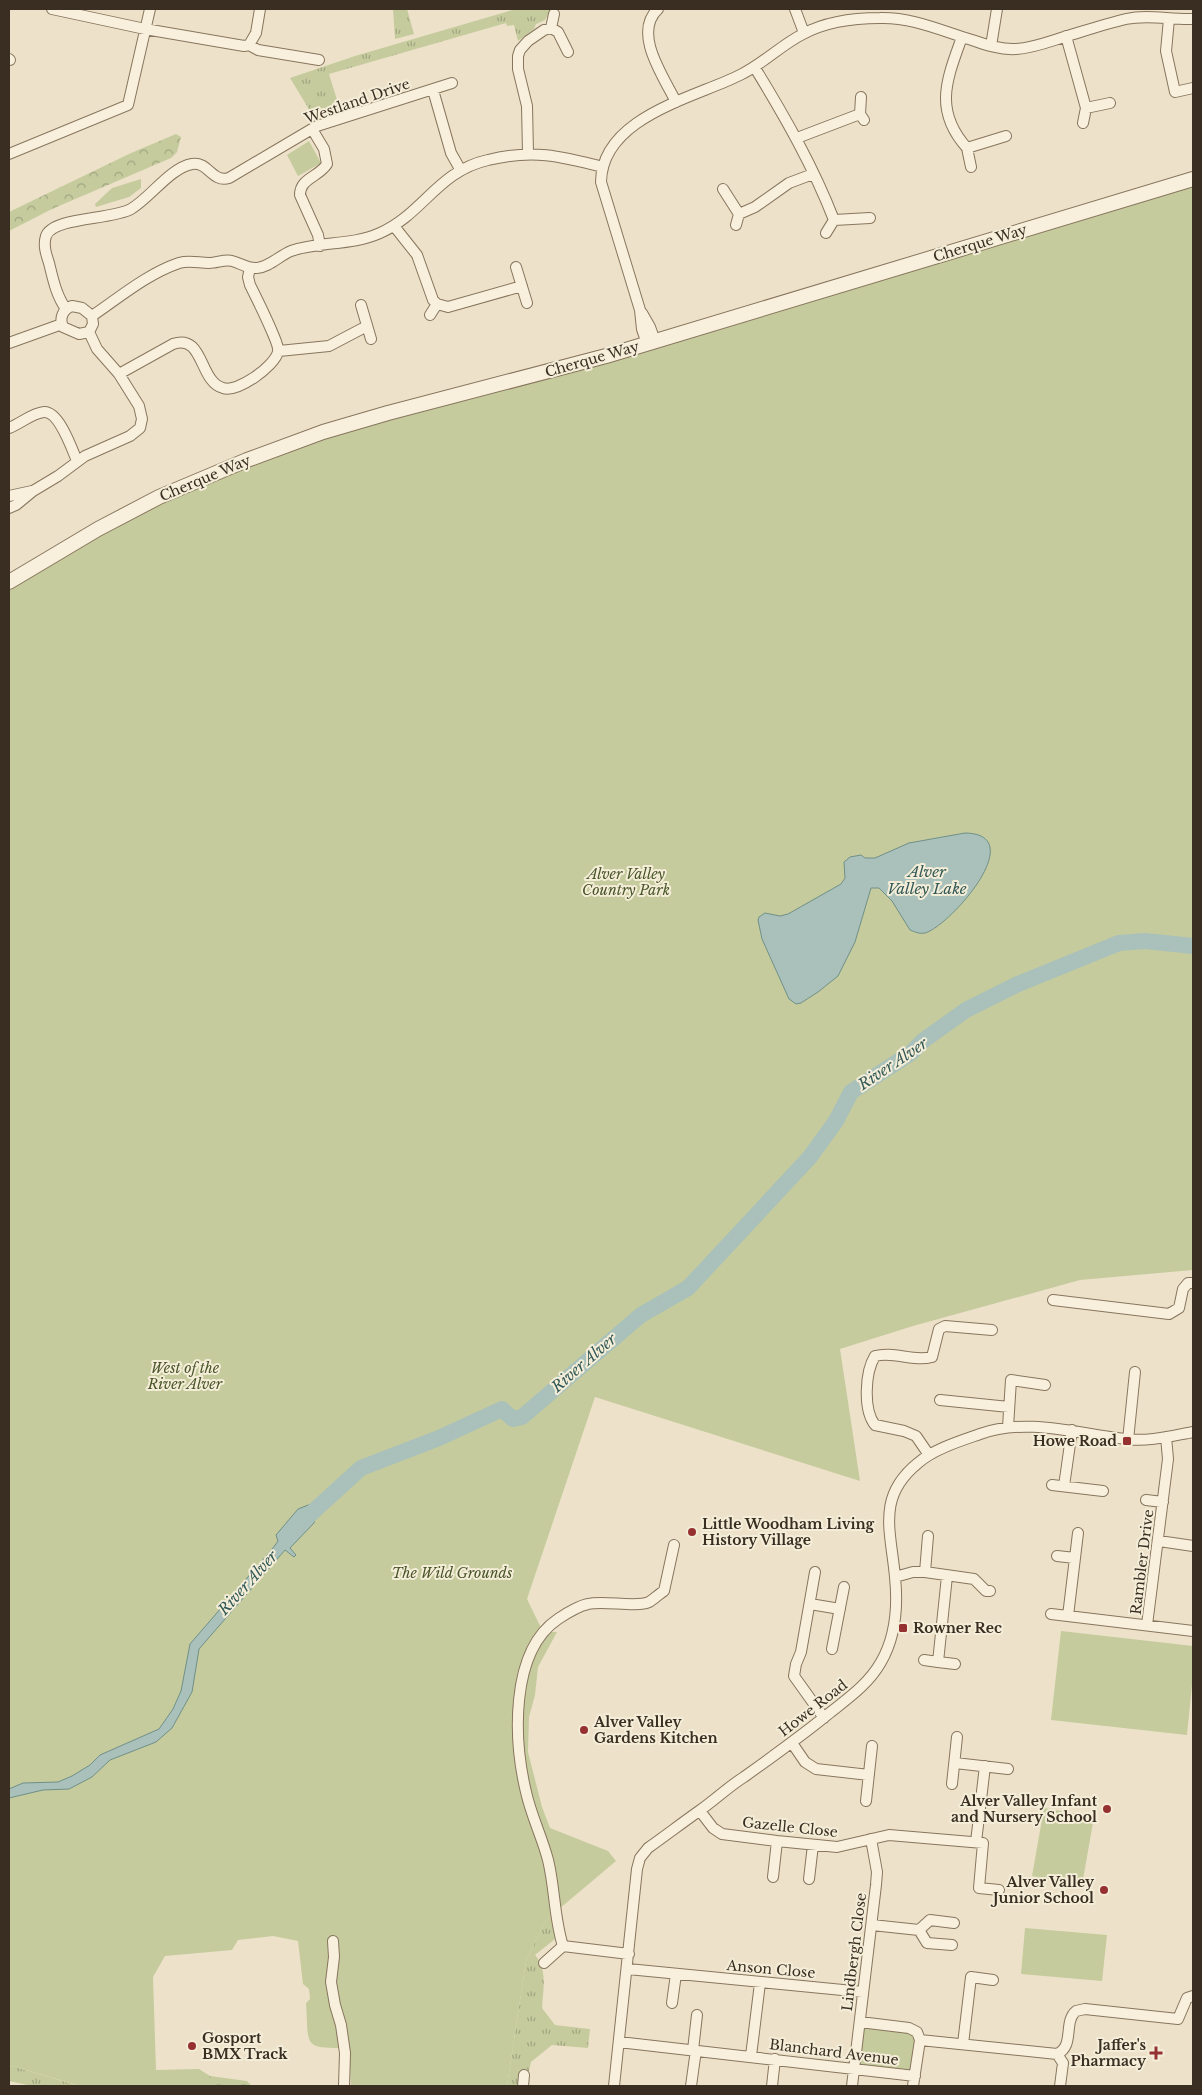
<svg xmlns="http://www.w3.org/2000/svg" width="1202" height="2095" font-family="'Libre Baskerville',serif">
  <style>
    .grass { fill: url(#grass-tufts) }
    .forest { fill: url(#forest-crowns) }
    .green { fill: #c5cb9d }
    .water { fill: #a9c1ba; stroke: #709088 }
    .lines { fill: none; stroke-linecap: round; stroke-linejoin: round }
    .river { stroke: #a9c1ba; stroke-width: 16 }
    .minor-casing { stroke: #88755e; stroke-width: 12 }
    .tertiary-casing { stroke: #88755e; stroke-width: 16 }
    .minor { stroke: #f8f0dc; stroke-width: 10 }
    .tertiary { stroke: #f8f0dc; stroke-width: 14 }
    .poi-dot { fill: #953131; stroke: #f4edd8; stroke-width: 2 }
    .labels { text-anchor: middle; stroke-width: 4; stroke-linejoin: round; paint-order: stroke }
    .street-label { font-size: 14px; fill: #3a2d21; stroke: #f4edd8 }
    .park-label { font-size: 14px; font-style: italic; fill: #495529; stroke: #f4edd8 }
    .poi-label { font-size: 14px; font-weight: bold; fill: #3a2d21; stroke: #f4edd8; text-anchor: end }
    .water-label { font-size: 15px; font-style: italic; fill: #315856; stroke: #f4edd8 }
  </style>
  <defs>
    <pattern id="grass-tufts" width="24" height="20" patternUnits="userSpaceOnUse" patternTransform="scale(1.25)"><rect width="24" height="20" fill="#c5cb9d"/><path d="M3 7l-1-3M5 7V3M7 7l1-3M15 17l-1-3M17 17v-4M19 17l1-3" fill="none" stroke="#a1a580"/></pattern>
    <pattern id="forest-crowns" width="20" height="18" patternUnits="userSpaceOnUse" patternTransform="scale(1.25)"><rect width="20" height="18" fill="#c5cb9d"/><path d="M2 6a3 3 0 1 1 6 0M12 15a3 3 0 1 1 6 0" fill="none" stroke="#a1a580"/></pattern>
  </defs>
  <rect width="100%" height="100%" fill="#ede2c9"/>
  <!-- grass -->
  <path class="grass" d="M 393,9 L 407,9 L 414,34 L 395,39 Z
    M 516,9 L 551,9 L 545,20 L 536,24 L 534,29 L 518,41 L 514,25 L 507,26 L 506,23 L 329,74 L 338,103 L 334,105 L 337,112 L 315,119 L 290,78 L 355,56 Z
    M 553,1914 L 555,1939 L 535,1955 C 548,1970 543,1990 542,2008 L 555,2025 L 590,2029 L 588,2048 L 552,2045 L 531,2062 L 529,2071 L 520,2070 L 517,2086 L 507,2086 L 526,1961 L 546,1920 Z
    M 9,2065 L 79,2086 L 32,2086 L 9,2081 Z"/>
  <!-- forest -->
  <path class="forest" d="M 176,134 L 181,137 L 177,152 L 171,158 L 52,209 L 9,231 L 9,212 L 131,153 Z
    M 210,2076 L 247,2081 L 252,2086 L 186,2086 Z"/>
  <!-- green -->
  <path class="green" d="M 309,141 L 321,163 L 298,176 L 287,155 Z
    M 141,179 L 141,188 L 129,197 L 96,207 L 95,204 L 112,188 Z
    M 1193,179 L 1193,1270 L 1080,1280 L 913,1326 L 840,1349 L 860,1481 L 595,1397 L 527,1599 L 543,1632 L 557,1632 L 538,1667 L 535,1695 L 529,1717 L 528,1752 L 542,1807 L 550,1828 L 608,1851 L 616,1861 L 546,1920 L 526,1961 L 507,2086 L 351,2086 L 349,2048 C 302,2048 309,2048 306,2003 L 310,1999 L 309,1989 L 303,1984 L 298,1941 L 273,1936 L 238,1940 L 232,1950 L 165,1956 L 153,1977 L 156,2070 L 199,2069 L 210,2076 L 201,2086 L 80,2086 L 9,2065 L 9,588 L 98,529 L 247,460 Z
    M 1061,1631 L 1193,1646 L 1193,1675 L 1187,1735 L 1051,1720 Z
    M 1044,1808 L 1094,1817 L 1082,1885 L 1032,1876 Z
    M 1025,1928 L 1107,1935 L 1102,1981 L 1021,1974 Z
    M 863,2025 L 910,2031 L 916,2038 L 911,2070 L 859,2065 Z"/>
  <!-- water -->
  <path class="water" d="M 965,833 C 1031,834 950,926 925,933 C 919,934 915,932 910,930 L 892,901 L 879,888 L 871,888 L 855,942 L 838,976 L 818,992 L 801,1003 L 796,1004 L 789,999 L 762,939 L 758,920 L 759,917 L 765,913 L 780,916 L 788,914 L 841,884 L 845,878 L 844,862 L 850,857 L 861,855 L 865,858 L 875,858 L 909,843 Z
    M 316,1502 L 323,1507 L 315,1517 L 314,1523 L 290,1548 L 296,1555 L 294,1557 L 285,1550 L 199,1649 L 192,1692 L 172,1728 L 156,1742 L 110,1760 L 92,1777 L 69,1789 L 43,1790 L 9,1798 L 9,1789 L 23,1783 L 58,1782 L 72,1776 L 90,1765 L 100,1755 L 159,1729 L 173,1709 L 181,1691 L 190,1644 L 273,1548 L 278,1541 L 276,1535 L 298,1509 Z"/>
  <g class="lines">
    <!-- river -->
    <path class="river" d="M 305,1519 L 361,1468 L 439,1438 L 502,1409 L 513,1419 L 522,1417 L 641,1315 L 688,1288 L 810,1157 L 836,1121 L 851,1092 L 911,1053 L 924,1040 L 966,1010 L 1018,984 L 1119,943 L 1145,941 L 1193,946"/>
    <defs>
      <path id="minor" d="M 52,9 L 145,29 L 244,46 L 249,45 L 258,50 L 319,60
        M 658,9 C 632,33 664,77 676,102
        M 795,9 L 804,33
        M 1169,19 L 1166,51 L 1175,92 L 1193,88
        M 551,28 L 554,14
        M 1066,36 L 1086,108 L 1110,103
        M 962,37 C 947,79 933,110 967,148 L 1006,136
        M 249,45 L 256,33 L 260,9
        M 991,46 L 997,9
        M 9,59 L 10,60
        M 755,68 C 785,117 813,166 834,220 L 870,218
        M 433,90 L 451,153 L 460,169
        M 861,97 L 860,114 L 864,120
        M 1083,123 L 1086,108
        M 312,129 L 324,149 L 327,164 C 319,177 300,178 300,195 L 318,235 L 320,246
        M 797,138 L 860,114
        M 967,148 L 971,167
        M 528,153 L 527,106 L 518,69 L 518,56 L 520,50 L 528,41 L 544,30 L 551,28 L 558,32 L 568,52
        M 9,154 L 128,105 L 150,9
        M 723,189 L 739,214 L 755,207 L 789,183 L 813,174
        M 736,225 L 739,214
        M 394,226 L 417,255 L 433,300 L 437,304 L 448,307 L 522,286
        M 826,233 L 834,220
        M 516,267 L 527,303
        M 361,305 L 371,339
        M 72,306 L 82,308 L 92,316 L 93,324 L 89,332 L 79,334 L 63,327 C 59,318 63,309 72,306 Z
        M 66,309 C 56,295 53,279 49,263 C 46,254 43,245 46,236 C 53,217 111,220 131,209 C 150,198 170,168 192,164 C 208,161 212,183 229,178 L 317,126 L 452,83
        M 642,313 L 650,327 L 655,341
        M 430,315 L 437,304
        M 92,316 C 120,297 147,274 179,263 C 189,260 199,263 209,263 C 217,263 225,259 232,261 C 240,263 248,269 257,268 C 269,267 279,256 291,251 C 320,241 351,246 380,233 C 423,214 438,171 488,160 C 533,149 560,156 603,167
        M 9,343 L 62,324
        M 647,344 L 642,329 L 640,310 L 601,182 C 602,117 694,98 740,75 C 763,64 781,45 803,34 C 827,21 854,18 880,18 C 912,17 942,31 972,40 C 986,45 1001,50 1016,49 C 1033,48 1048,42 1064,37 C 1084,31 1105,24 1126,19 C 1148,14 1170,20 1193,19
        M 279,351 L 329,346 L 367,326
        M 119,374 L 173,344 C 204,333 199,382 223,388 C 237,393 274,367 278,352 C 279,347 275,339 273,334 C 266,317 258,301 250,285 L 248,277 L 250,268
        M 9,428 C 20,424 32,413 44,412 C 59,411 72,449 77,461
        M 9,496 L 32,491
        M 9,508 L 16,505 L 33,491 L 58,476 L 85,456 L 130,436 L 140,428 L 142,419 L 139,406 L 119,374 L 97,349 L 89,332
        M 1053,1300 L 1169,1314 L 1179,1308 L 1183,1289 L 1188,1283 L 1193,1283
        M 940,1400 L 1009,1407
        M 1008,1427 L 1011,1380 L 1045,1385
        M 1128,1440 L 1135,1372
        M 929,1455 L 916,1436 L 904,1431 L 875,1425 C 863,1410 865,1372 875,1356 C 894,1351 913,1362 932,1357 L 939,1329 L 945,1326 L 992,1330
        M 1052,1485 L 1103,1491
        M 1064,1486 L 1072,1430
        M 1146,1500 L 1163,1502
        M 1159,1541 L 1193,1546
        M 1057,1556 L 1075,1558
        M 815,1572 L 801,1652 L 796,1664 L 794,1676 L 824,1718
        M 925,1572 L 928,1536
        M 947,1576 L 938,1662 L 955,1664
        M 895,1577 L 913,1572 L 925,1572 L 974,1579 L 986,1591 L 990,1591
        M 810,1604 L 840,1609
        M 1051,1614 L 1193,1631
        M 1068,1616 L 1078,1533
        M 1147,1625 L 1168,1459 L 1166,1437
        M 832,1649 L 844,1587
        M 924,1660 L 938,1662
        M 792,1743 L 805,1762 L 816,1769 L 869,1775
        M 955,1763 L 1008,1769
        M 952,1784 L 957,1737
        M 866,1801 L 872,1746
        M 700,1811 L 713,1828 L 722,1834 L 777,1841 L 837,1847 L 889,1835 L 983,1843 L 979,1888 L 999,1890
        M 976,1842 L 985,1766
        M 773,1877 L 777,1841
        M 809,1879 L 813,1845
        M 872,1925 L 919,1930
        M 333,1941 L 334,1957 L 331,1982 L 335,2005 L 341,2025 L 345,2053 L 344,2086
        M 952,1945 L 927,1943 L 919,1930 L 930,1920 L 954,1923
        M 629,1954 L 563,1946 C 554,1918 555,1888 548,1860 C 542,1837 531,1815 526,1792 C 514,1742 509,1652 558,1619 C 567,1613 578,1606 588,1604 C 604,1600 636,1608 649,1602 C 654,1599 659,1594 664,1591 L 674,1545
        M 544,1963 L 563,1946
        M 628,1969 L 863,1992
        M 672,2003 L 676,1974
        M 860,2022 L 909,2028 L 917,2032 L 920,2040 L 913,2086
        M 920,2040 L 1057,2054 C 1075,2046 1063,2022 1076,2011 L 1085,2009 L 1178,2019 L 1187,1998 L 1193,1996
        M 619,2042 L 915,2076
        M 963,2044 L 971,1977 L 993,1980
        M 693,2050 L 697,2015
        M 1057,2054 L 1063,2063 L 1060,2086
        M 751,2056 L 760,1983
        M 523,2086 L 524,2075
        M 614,2086 L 637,1869 L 640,1858 L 648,1848 C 665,1836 682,1823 699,1811 C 715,1800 728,1787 744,1777 C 772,1757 800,1737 827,1715 C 847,1699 868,1685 881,1662 C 896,1636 898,1606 895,1577 C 891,1531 876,1497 918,1463 C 934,1449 960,1441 980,1434 C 1028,1417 1077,1434 1126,1439 C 1148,1442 1171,1436 1193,1432
        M 691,2086 L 696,2050
        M 772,2086 L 775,2059
        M 852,2086 L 876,1885 L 877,1872 L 871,1839"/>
      <path id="tertiary" d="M 9,582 L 98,529 L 159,497 L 247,460 L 323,432 L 388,413 L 606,356 L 1193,179"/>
    </defs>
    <!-- minor casing -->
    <use href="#minor" class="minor-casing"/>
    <!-- tertiary casing -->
    <use href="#tertiary" class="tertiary-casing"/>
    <!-- minor -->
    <use href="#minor" class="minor"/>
    <!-- tertiary -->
    <use href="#tertiary" class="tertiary"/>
  </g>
  <!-- markers -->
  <g class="poi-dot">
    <rect x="1122" y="1436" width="10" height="10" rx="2.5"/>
    <circle cx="692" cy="1532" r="5"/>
    <rect x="898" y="1623" width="10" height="10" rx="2.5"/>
    <circle cx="584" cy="1730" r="5"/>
    <circle cx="1107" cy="1809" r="5"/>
    <circle cx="1104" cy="1890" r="5"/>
    <circle cx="192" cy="2046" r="5"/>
    <path d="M1153.5 2045.5h5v5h5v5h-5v5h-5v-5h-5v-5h5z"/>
  </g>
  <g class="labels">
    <!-- street labels -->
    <g class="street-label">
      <text transform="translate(357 101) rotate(-19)" y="5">Westland Drive</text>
      <text transform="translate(980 243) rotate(-17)" y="5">Cherque Way</text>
      <text transform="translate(592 359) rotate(-16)" y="5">Cherque Way</text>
      <text transform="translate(205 478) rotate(-23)" y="5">Cherque Way</text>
      <text transform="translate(1142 1562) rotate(-83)" y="5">Rambler Drive</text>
      <text transform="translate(813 1708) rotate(-38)" y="5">Howe Road</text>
      <text transform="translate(790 1827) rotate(6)" y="5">Gazelle Close</text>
      <text transform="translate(854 1952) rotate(-83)" y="5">Lindbergh Close</text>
      <text transform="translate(771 1969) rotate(5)" y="5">Anson Close</text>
      <text transform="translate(834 2052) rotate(7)" y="5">Blanchard Avenue</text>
    </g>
    <!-- park labels -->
    <g class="park-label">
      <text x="626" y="879">Alver Valley<tspan x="626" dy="16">Country Park</tspan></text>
      <text x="185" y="1373">West of the<tspan x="185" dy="16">River Alver</tspan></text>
      <text x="452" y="1578">The Wild Grounds</text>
    </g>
    <!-- poi labels -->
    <g class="poi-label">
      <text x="1117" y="1446">Howe Road</text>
      <text x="702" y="1529" text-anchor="start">Little Woodham Living<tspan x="702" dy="16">History Village</tspan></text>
      <text x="913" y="1633" text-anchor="start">Rowner Rec</text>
      <text x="594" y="1727" text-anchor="start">Alver Valley<tspan x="594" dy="16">Gardens Kitchen</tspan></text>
      <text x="1097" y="1806">Alver Valley Infant<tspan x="1097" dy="16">and Nursery School</tspan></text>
      <text x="1094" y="1887">Alver Valley<tspan x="1094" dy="16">Junior School</tspan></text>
      <text x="202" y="2043" text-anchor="start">Gosport<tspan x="202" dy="16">BMX Track</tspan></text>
      <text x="1146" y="2050">Jaffer's<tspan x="1146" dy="16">Pharmacy</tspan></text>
    </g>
    <!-- water labels -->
    <g class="water-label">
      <text x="927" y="877">Alver<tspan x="927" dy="17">Valley Lake</tspan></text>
      <text transform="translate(893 1064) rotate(-34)" y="5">River Alver</text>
      <text transform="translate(584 1363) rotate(-41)" y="5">River Alver</text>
      <text transform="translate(248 1583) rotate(-48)" y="5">River Alver</text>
    </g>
  </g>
  <!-- border -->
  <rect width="1202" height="2095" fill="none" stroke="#3a2d21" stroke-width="20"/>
</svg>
